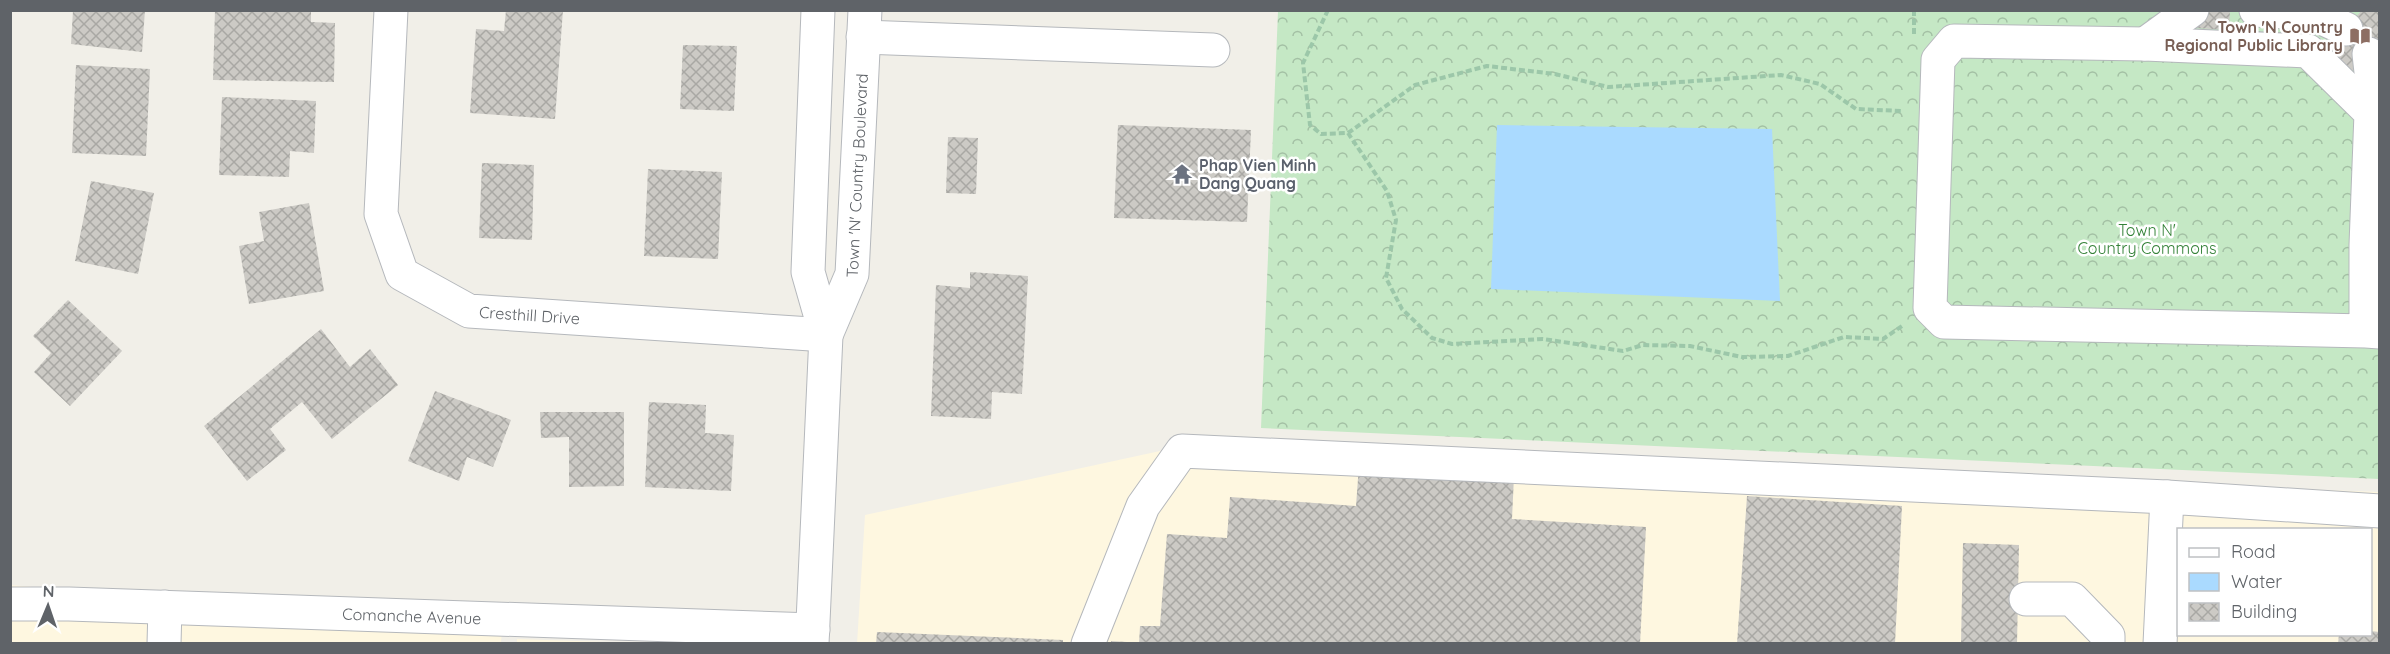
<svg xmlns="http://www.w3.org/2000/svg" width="2390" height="654" viewBox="0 0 2390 654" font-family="Quicksand,sans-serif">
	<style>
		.commercial { fill: #fef7e0; fill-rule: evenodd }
		.forest { fill: url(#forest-crowns) }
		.water { fill: #aadaff }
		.building { fill: url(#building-cross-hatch) }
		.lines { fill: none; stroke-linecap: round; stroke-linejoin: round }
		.minor-casing { stroke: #b5b8bc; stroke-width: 35 }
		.path { stroke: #9cc7a9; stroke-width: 4; stroke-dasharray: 6 3; stroke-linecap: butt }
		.minor { stroke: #fff; stroke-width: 33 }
		.labels { text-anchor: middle; stroke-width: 5; stroke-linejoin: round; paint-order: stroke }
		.education-label { font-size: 16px; font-weight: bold; fill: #785e54; stroke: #fff; text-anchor: end }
		.worship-label { font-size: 16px; font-weight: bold; fill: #5b616d; stroke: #fff; text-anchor: start }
		.street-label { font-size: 16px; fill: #5f6368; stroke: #fff }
		.park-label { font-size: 16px; fill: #348238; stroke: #fff }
	</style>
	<defs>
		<pattern id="forest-crowns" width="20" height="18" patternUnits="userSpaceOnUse" patternTransform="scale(1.5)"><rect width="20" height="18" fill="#c5e8c5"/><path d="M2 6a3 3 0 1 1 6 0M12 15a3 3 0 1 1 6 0" fill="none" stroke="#a3c0a4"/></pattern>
		<pattern id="building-cross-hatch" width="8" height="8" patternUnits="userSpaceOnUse" patternTransform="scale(1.5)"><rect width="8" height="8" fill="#cccac5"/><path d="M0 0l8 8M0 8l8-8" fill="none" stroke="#a9a8a4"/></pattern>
	</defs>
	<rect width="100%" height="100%" fill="#f1efe8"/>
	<path class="commercial" d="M1183,446l1196,46v151l-1522,1 8,-129zM2178,530h192v104h-192z
		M10,585l492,43 -1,15h-490z
		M517,639l118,4 -118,1z"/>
	<path class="forest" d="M1278,11h1101v468l-1118,-51z"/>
	<path class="water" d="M1497,125l275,4 8,172 -289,-12z"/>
	<path class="building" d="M73,10h72l-3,42 -71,-8z
		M215,10h96v12l24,1 -1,59 -121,-2z
		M506,10h57l-8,109 -85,-6 6,-84 28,2z
		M2196,10h34l-1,20 -34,-2z
		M2362,10h18v33l-28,28 -23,-23z
		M683,45l54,1 -3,65 -54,-2z
		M76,65l74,4 -4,87 -74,-3z
		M222,97l94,4 -2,52 -24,-2 -1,26 -70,-2z
		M1118,125l133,5 -4,92 -133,-4z
		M948,137l30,1 -2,56 -30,-1z
		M482,163l52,2 -2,75 -53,-2z
		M648,169l74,3 -4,87 -74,-3z
		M91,181l63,12 -16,81 -63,-13z
		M309,203l15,88 -75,13 -10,-58 25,-5 -5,-29z
		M970,272l58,4 -6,118 -30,-2 -1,27 -60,-3 5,-131 34,3z
		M68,300l54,51 -52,55 -36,-34 17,-19 -18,-17z
		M321,329l29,38 20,-18 28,36 -66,54 -30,-37 -32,27 16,21 -39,31 -43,-55z
		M435,391l76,29 -18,47 -26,-10 -8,24 -51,-20z
		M649,402l57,3 -1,28 29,2 -3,56 -86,-4z
		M540,412h84v74l-55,1v-50l-28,1z
		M1359,465l155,11 -2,43 134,8 -6,117h-501l1,-18h20l7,-92 60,4 3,-41 126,9z
		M1747,496l155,10 -7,138h-158z
		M1963,543l56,2 -2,99h-56z
		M2370,631l10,1v12h-42l1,-10h31z
		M877,632l186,8v4h-187z
		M1111,641l16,1 -1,2h-15z"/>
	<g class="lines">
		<g class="minor-casing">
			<g id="minor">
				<path id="s1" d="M391,10l-10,204 21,60 67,37 357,24"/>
				<path d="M2256,10l57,4 33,15"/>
				<path d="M863,37l350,13"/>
				<path d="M2145,44l47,-34"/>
				<path d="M2369,54l3,27 -1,32"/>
				<path d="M2366,331l-422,-9 -14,-14 8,-248 16,-19 191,3 163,7 63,62 -5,132v86l14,1"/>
				<path id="s2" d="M826,335l26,-61 13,-264"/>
				<path d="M2026,599h46l36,37v8"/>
				<path id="s3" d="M10,604h59l744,26"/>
				<path d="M164,644l1,-37"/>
				<path d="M812,644l14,-309 -18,-63 10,-262"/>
				<path d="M1088,644l55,-138 39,-55 985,46"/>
				<path d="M2160,644l7,-147 213,14"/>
			</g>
		</g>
		<path class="path" d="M1328,10l-25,53 7,62 11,9 27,-1 39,58 9,29 -10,58 16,31 30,29 20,6 91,-5 80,12 20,-6 47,1 52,11 46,-1 56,-19 39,2 19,-13
			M1914,34v-24
			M1348,133l67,-48 72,-19 68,8 53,13 173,-12 39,9 36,25 47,2"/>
		<use href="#minor" class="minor"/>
	</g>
	<defs>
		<g id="library-bare" transform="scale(1.62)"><path d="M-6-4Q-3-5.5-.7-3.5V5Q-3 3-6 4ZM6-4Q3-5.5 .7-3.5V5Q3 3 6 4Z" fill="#8d6e63" stroke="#fff" stroke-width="2.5" paint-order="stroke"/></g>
		<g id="temple-bare" transform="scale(1.62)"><path d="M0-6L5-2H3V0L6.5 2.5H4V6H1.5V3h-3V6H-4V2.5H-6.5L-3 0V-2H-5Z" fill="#6b7280" stroke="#fff" stroke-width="2.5" paint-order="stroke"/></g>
	</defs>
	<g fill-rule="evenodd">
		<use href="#library-bare" x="2360" y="36"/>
		<use href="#temple-bare" x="1182" y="174"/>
	</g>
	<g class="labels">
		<g class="education-label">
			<text x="2343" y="33">Town 'N Country<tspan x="2343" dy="18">Regional Public Library</tspan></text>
		</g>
		<g class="worship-label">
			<text x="1199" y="171">Phap Vien Minh<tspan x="1199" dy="18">Dang Quang</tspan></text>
		</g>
		<g class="street-label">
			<text dy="6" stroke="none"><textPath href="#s2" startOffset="165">Town 'N' Country Boulevard</textPath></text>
			<text dy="6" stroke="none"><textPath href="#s1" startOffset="405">Cresthill Drive</textPath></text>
			<text dy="6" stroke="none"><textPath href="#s3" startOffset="402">Comanche Avenue</textPath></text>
		</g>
		<g class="park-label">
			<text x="2147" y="236">Town N'<tspan x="2147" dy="18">Country Commons</tspan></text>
		</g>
	</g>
	<rect width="2390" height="654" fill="none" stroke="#5f6368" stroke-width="24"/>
	<rect x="2177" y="528" width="195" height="108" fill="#ffffff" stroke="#bfc1c3" stroke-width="1.5"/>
	<rect x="2189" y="548" width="30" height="9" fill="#ffffff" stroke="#bfc1c3" stroke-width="1.5"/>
	<text x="2231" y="558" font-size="18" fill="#5f6368">Road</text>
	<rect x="2189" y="573" width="30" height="18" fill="#aadaff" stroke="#bfc1c3" stroke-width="1.5"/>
	<text x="2231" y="588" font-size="18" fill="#5f6368">Water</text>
	<rect x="2189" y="603" width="30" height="18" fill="url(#building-cross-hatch)" stroke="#bfc1c3" stroke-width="1.5"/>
	<text x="2231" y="618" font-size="18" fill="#5f6368">Building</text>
	<g transform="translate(48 606) rotate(2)" stroke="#ffffff" stroke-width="4.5" paint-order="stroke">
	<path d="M0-4.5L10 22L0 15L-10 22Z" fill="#5f6368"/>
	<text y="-9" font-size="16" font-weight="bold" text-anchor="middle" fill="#5f6368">N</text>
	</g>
</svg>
